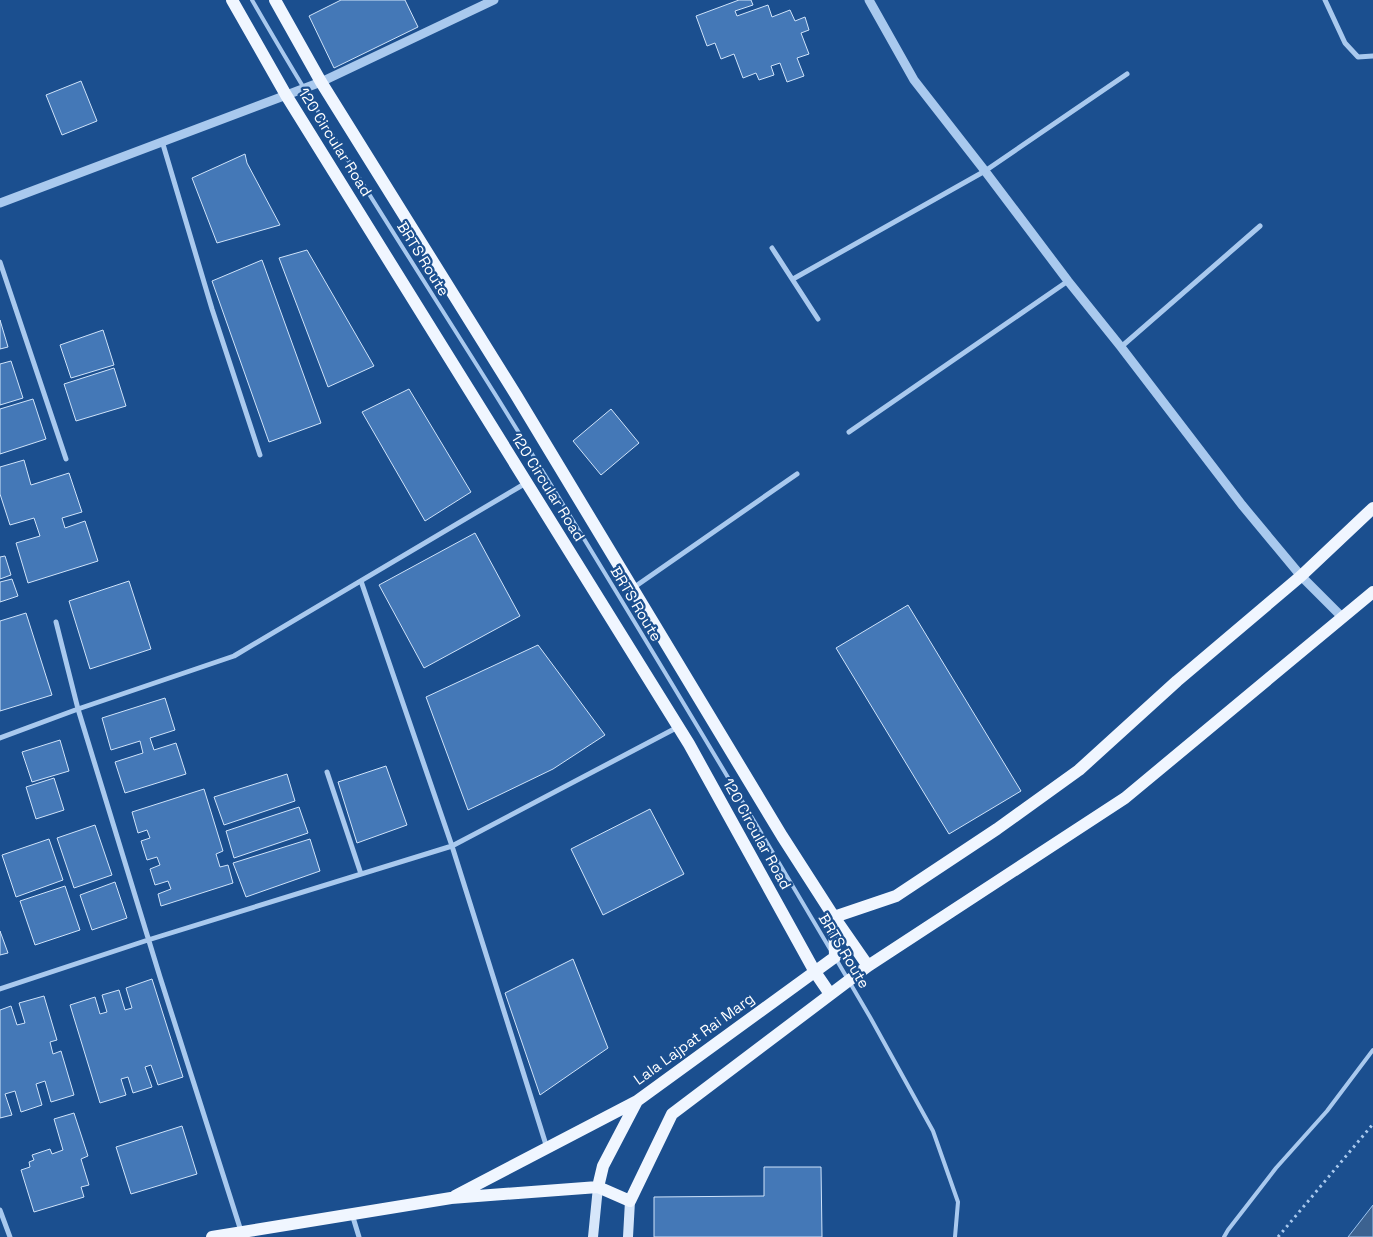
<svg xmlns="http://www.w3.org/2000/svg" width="1373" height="1237" viewBox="0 0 1373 1237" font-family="'Space Grotesk',sans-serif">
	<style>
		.water { fill: #3c6290; stroke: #9cc4f0 }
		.building { fill: #4478b7; stroke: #cfe3fa }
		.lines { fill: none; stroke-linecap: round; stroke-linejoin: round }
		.path { stroke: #a9c9ee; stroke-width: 3; stroke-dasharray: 2.5 4; stroke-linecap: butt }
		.service { stroke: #a9c9ee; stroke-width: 4 }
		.minor { stroke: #a9c9ee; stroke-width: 5 }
		.tertiary { stroke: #a9c9ee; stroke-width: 9 }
		.secondary { stroke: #d6e6fa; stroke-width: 10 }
		.primary { stroke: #f0f6ff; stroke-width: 12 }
		.labels { text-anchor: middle; stroke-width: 4.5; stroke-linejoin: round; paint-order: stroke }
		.street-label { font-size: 15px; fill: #fff; stroke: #1b4f8f }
	</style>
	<rect width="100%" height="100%" fill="#1b4f8f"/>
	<path class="water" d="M1373,1205v32h-25z"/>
	<path class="building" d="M341,0h64l13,27 -84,41 -25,-52z
		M739,0h12l2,5 -18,6 2,5 31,-11 4,12 18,-7 5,11 10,-4 4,13 -8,3 8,21 -12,4 7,18 -17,6 -7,-19 -9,3 3,9 -15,5 -3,-7 -13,5 -9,-24 -13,5 -6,-16 -8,3 -11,-30z
		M81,81l16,40 -35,14 -16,-40z
		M245,154l2,9 33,62 -63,18 -25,-65z
		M307,250l67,116 -46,21 -49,-129z
		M262,260l59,163 -52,19 -57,-161z
		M0,320l8,27 -8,2z
		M103,330l11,35 -43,13 -11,-33z
		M11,361l12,37 -23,7v-41z
		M114,368l12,38 -50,15 -12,-37z
		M409,389l62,103 -46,29 -63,-109z
		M33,399l13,40 -46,15v-45z
		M611,409l28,34 -38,32 -28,-34z
		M24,460l7,25 38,-12 13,39 -20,6 3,10 20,-7 13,40 -70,22 -12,-40 24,-7 -6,-18 -24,7 -10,-31v-27z
		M475,533l45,83 -96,52 -45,-83z
		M5,556l6,19 -11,4v-22z
		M12,579l6,17 -18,6v-20z
		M129,581l22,68 -61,20 -21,-68z
		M908,605l113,186 -72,43 -113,-186z
		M26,613l26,82 -52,16v-90z
		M538,645l67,90 -52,34 -85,41 -42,-113z
		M165,698l10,32 -25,8 4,12 22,-7 10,31 -61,19 -10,-31 28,-9 -3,-12 -29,9 -9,-32z
		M60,740l9,31 -37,11 -10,-30z
		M386,766l21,59 -50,18 -19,-61z
		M287,774l8,27 -71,24 -10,-28z
		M54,778l10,32 -28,9 -10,-32z
		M204,789l19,62 -7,3 4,13 8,-2 5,18 -72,23 -3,-12 13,-5 -3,-8 -13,4 -5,-16 10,-4 -3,-8 -10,3 -6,-19 9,-3 -3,-8 -9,3 -6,-21z
		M299,807l9,26 -74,25 -8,-27z
		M650,809l34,65 -81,41 -32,-66z
		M95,825l17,50 -38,13 -17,-50z
		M49,839l14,41 -47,17 -14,-42z
		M310,839l10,32 -74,26 -13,-34z
		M115,882l12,36 -35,12 -12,-35z
		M65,886l15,44 -45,15 -15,-44z
		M0,931l8,22 -8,2z
		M573,959l35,89 -68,47 -35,-102z
		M152,979l31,98 -25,8 -7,-20 -6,2 7,20 -19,6 -5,-16 -7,2 5,16 -26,8 -30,-98 25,-8 5,17 7,-2 -5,-17 17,-5 6,20 7,-2 -6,-20z
		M44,996l13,44 -7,2 3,12 8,-3 13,44 -23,7 -6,-21 -9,3 6,21 -21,7 -6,-21 -10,3 7,21 -12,3v-108l11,-4 6,19 8,-2 -6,-20z
		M74,1113l14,43 -7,3 8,26 -8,2 3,10 -50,15 -13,-42 9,-3 -1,-5 5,-2 -2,-5 18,-6 2,5 11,-4 -9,-31z
		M182,1126l15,48 -66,20 -15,-47z
		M764,1167h57l1,70h-168v-40l110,-1z"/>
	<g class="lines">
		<path class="path" d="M1278,1237l95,-113"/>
		<path class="service" d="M252,0c77,134 161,263 243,394 114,184 225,369 335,555
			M836,959l34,58 63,114 25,71 -3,35
			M1224,1237l4,-7 48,-62 51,-57 46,-61"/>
		<path class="minor" d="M1325,0l20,43 13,14 15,-1
			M162,141l50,168 48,146
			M772,248l46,71
			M0,262l66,197
			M793,279l192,-108 142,-97
			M1121,347l139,-121
			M849,432l219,-151
			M361,581l91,265 95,302
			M633,588l164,-114
			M56,622l22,87 82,268 81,254
			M0,738l78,-29 156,-53 292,-173
			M327,772l34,102
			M0,989l148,-49 304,-94 226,-119
			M0,1210l10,27
			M352,1214l7,23"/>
		<path class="tertiary" d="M869,0l45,80 71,91 83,110 53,66 121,158 59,71 41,41
			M0,203l321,-121 173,-82"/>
		<path class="secondary" d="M593,1237l5,-50
			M628,1237l2,-36"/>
		<path class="primary" d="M232,0l54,95 403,649 126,228 15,22
			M275,0l46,82 195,313 266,441 52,81 34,49
			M598,1187l5,-21 34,-65 198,-144 -1,-40 62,-21 101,-67 82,-59 98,-89 124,-105 72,-68
			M455,1196l182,-95
			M212,1237l239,-39 147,-11 32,14 42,-87 196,-148 257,-168 248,-206"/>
	</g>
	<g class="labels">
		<g class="street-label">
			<text transform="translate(335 142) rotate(58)" y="5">120 Circular Road</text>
			<text transform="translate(423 259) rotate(58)" y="5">BRTS Route</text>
			<text transform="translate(548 487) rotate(58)" y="5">120 Circular Road</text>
			<text transform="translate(636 604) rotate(59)" y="5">BRTS Route</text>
			<text transform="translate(757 834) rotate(61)" y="5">120 Circular Road</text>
			<text transform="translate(844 951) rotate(59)" y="5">BRTS Route</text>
			<text transform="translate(694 1039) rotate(-36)" y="5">Lala Lajpat Rai Marg</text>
		</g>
	</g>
</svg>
